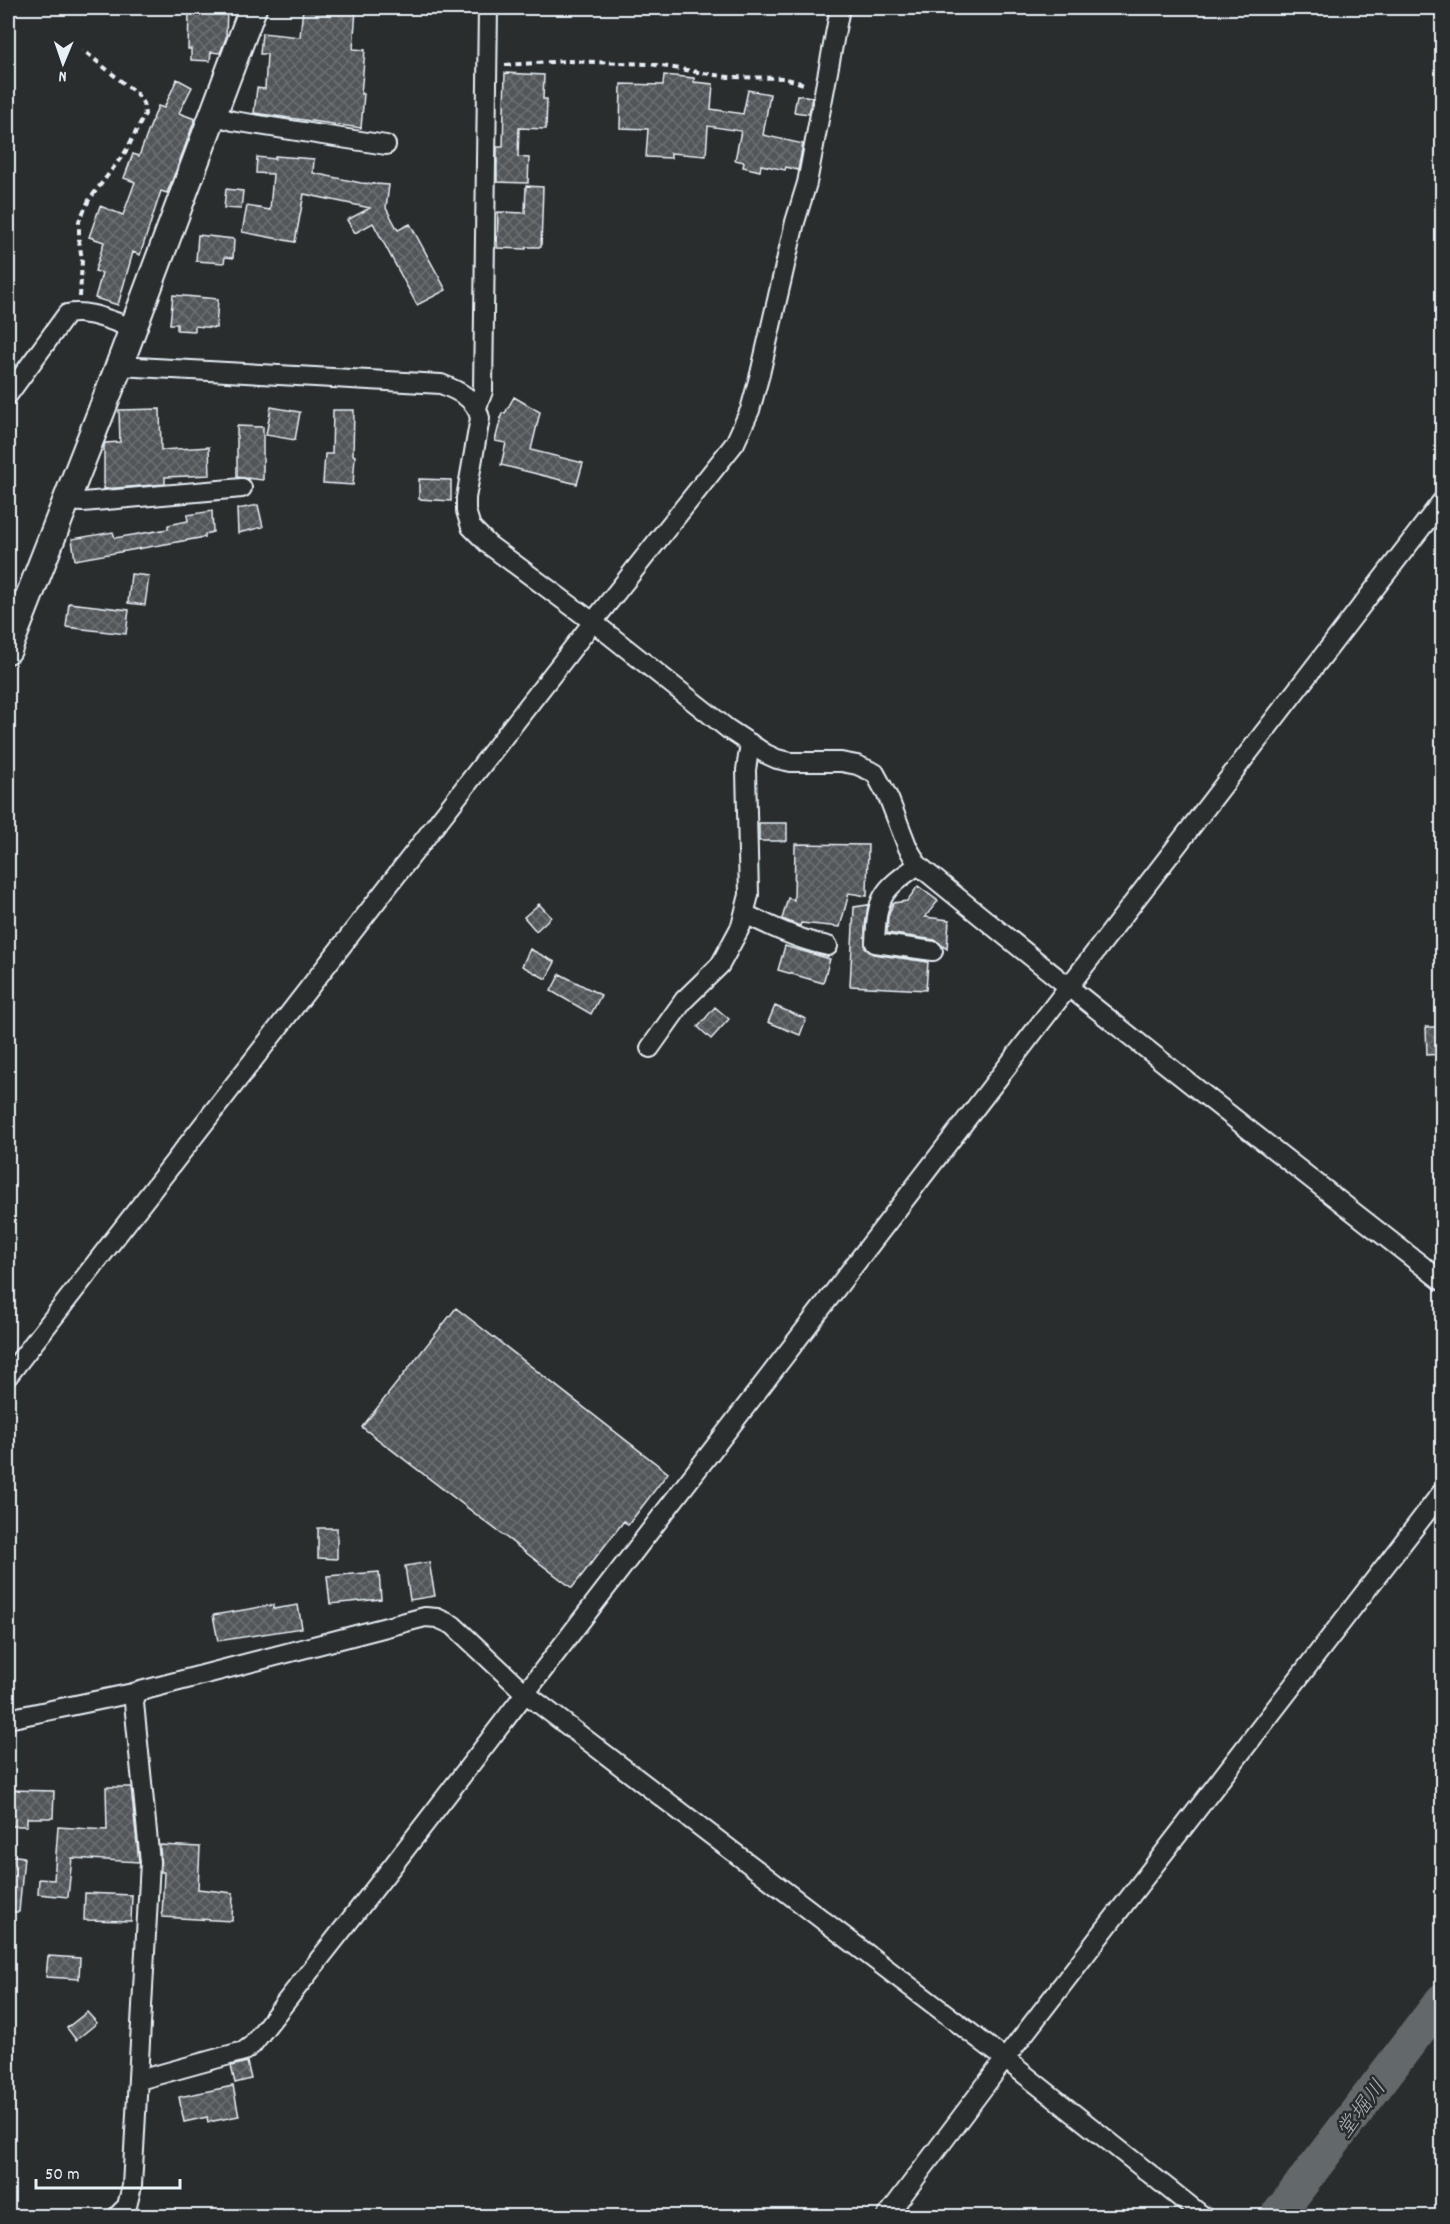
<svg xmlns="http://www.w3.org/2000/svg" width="1450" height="2224" viewBox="0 0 1450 2224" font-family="Dekko,'Klee One',sans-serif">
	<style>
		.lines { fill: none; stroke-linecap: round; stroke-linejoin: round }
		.river { stroke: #63686b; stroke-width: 34 }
		.building { fill: url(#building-cross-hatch); stroke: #e8f1f8; stroke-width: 1.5 }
		.street-casing { stroke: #e8f1f8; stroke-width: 22 }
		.secondary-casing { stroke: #e8f1f8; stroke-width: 30 }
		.path { stroke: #e8f1f8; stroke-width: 4; stroke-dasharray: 6 4.5; stroke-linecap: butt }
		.street { stroke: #2a2d2e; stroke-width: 18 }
		.secondary { stroke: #2a2d2e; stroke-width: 26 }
		.labels { text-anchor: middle; stroke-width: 5; stroke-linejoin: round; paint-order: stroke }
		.water-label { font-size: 22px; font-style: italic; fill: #acb3b9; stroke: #2a2d2e }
	</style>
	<defs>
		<pattern id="building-cross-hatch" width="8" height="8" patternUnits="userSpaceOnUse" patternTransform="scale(1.5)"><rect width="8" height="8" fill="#535759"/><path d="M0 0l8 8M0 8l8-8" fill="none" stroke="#6c7072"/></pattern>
	</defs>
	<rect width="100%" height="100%" fill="#2a2d2e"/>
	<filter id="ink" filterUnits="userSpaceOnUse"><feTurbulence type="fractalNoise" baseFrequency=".0167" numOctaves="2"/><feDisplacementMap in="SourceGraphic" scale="12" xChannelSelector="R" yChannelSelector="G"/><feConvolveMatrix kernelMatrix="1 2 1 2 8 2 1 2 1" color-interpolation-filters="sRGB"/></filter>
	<g filter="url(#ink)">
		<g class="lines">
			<path class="river" d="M1277,2216l165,-216"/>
		</g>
		<path class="building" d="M196,8h31l-1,30 -6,15 -9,-1 -1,9 -19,-1v-11h-3l1,-37 7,1z
			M303,8l53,2 -3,39 12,1 -4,44h3l-3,34 -107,-15 3,-25 8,1 2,-35h-7l2,-21 38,4z
			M505,73l39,2 -1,24h4l-1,30 -27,-1 -1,29 11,1 -1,25 -31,-1v-35h6z
			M664,75l30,3v4l19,2 -2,25 32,5 5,-24 22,4 -7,41 40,9 -5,26 -12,-3 -1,3 -24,-5 -1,6 -17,-4 1,-5 -9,-2 6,-29 -33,-5 -2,30 -35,-3v5l-25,-1 2,-28 -28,-1 1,-44 42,1z
			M177,79l15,8 -13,26 16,6 -16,44 -12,30 -6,-2 -21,64 -7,-3 -15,53 -23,-7 7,-25 -7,-2 9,-29 -15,-5 11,-31 23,9 12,-33 -11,-4 9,-24 6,2 19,-50 6,2z
			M797,95l15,2 -3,17 -15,-2z
			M275,156l39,3 -1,14 48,10 28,2 -3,23 12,22 12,-6 36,66 -29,15 -44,-82 -18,10 -8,-13 23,-12 -66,-14 -9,48 -53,-10 5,-26 23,4 3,-36 -17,-1 1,-16 18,2z
			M526,186l17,1 -2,60h-15v2l-29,-1 1,-36 27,1z
			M226,189l17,2 -2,18 -17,-1z
			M198,235l36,4 -1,19 -8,-1 -1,6 -28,-2z
			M173,295l45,4 -2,29 -21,-2v5l-18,-1v-6h-7z
			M514,397l26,15 -9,38 52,13 -6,21 -76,-19 5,-22 -11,-2 7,-28h3z
			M271,407l29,5 -5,28 -29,-5z
			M160,409l1,41 48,-3 1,28 -45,2v7l-61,5v-43l1,-3 15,-1 -1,-32z
			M333,410h21l-1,45 2,1 -2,29 -30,-2 2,-29h7z
			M237,426l26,1v53l-26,-3z
			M419,479l32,1v21l-32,-2z
			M258,505l5,22 -25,6 -1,-24z
			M212,511l1,21 -8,2v3l-130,23 -3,-21 41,-7 2,6 53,-9v-4l20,-4 -1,-6z
			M131,574l18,2 -4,29 -17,-2z
			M69,603l60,7 -3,24 -60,-7z
			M759,823h28v18h-28z
			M795,844l73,1 -1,51 -18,-3 -9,34 -39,-4 -1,3 -18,-7 6,-21 6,2z
			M918,886l20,15 -13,16 24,3 -2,29 -12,-9 -48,-7 1,-16 5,-14 14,-2z
			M539,904l12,13 -15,14 -12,-14z
			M868,905l-3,22v21l8,6 55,8 -2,28 -76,-4 4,-79z
			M785,946l45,13 -7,24 -45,-13z
			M530,949l25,13 -9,17 -24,-13z
			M560,974l41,21 -10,19 -40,-23z
			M775,1006l31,13 -6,16 -32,-13z
			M715,1007l14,12 -18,20 -13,-12z
			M1426,1027h17v27l-16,1z
			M456,1308l212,165 -40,52 -4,-4 -52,67 -210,-161z
			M318,1528h19v31l-19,-1z
			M429,1562l6,34 -25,4 -5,-34z
			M379,1572l2,27 -51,5 -3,-28z
			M273,1605v4l25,-4 4,23 -84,13 -5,-26z
			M106,1787h25l8,75 -67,-4 -4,39 -30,-3 1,-15 15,1 4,-53 49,3z
			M8,1790l46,1 -1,27h-26v8h-19z
			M160,1845l40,2 -2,42 35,4 -1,28 -70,-4 2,-45h-3z
			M8,1855l16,2 -5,55h-11z
			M85,1893l47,2 -1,26 -47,-1z
			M48,1956l32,2 -1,21 -33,-2z
			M87,2012l10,11 -21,17 -9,-12z
			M247,2062l4,17 -16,4 -4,-17z
			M233,2086l6,30 -31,6 -1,-5 -23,5 -5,-25z"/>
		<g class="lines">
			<g class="street-casing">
				<path id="street" d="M213,115l20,6 153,24
					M119,366l322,18c18,7 35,15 39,34l-14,80v13l5,16 18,18 104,77 135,107 38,25 11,5 14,3h50l16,3 18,8 14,26 19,49 10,17c172,141 348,279 524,416
					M8,395l59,-81c21,-5 46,8 66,14
					M477,407l6,-16 5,-383
					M66,501l17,1 159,-14
					M918,865c-37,26 -41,31 -43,78l58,8
					M745,914c27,13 54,26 83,32
					M650,1048l34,-48 36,-35 21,-39 8,-31 -3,-125 4,-27
					M8,1376l585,-754 142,-179 15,-33 10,-36 35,-152 12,-39 33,-175
					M8,1719l125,-26 292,-76 12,1 16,7 72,68 480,366 198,157
					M139,2080l105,-29 8,-6 142,-181 1048,-1363
					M117,2216l10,-10 5,-20 18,-324 -17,-169
					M887,2216l118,-157 437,-567"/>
			</g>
			<g class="secondary-casing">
				<path id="secondary" d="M8,650l111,-284 134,-358"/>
			</g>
			<path class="path" d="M505,65l62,-4 83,3 78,13 56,1 23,7
				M80,297l2,-37 -3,-20v-19l10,-21 37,-49 19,-37 -2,-11 -6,-9 -54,-44"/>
			<use href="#street" class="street"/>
			<use href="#secondary" class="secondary"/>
		</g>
	</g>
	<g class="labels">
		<g class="water-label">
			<text transform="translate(1360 2108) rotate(-53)" y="8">堂堀川</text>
		</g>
	</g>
	<rect width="1450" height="2224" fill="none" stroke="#2a2d2e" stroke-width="30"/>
	<rect x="15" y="15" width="1420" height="2194" fill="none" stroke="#e8f1f8" stroke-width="2" filter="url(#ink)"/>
	<g transform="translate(63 63) rotate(182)" stroke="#2a2d2e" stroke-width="4.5" paint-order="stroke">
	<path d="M0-4.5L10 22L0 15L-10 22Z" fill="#e8f1f8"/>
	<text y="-9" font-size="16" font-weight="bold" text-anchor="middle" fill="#e8f1f8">N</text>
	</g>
	<path d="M36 2179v9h144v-9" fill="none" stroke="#e8f1f8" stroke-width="3"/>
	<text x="45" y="2179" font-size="18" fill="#e8f1f8" stroke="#2a2d2e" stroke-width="4.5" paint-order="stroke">50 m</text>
</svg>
